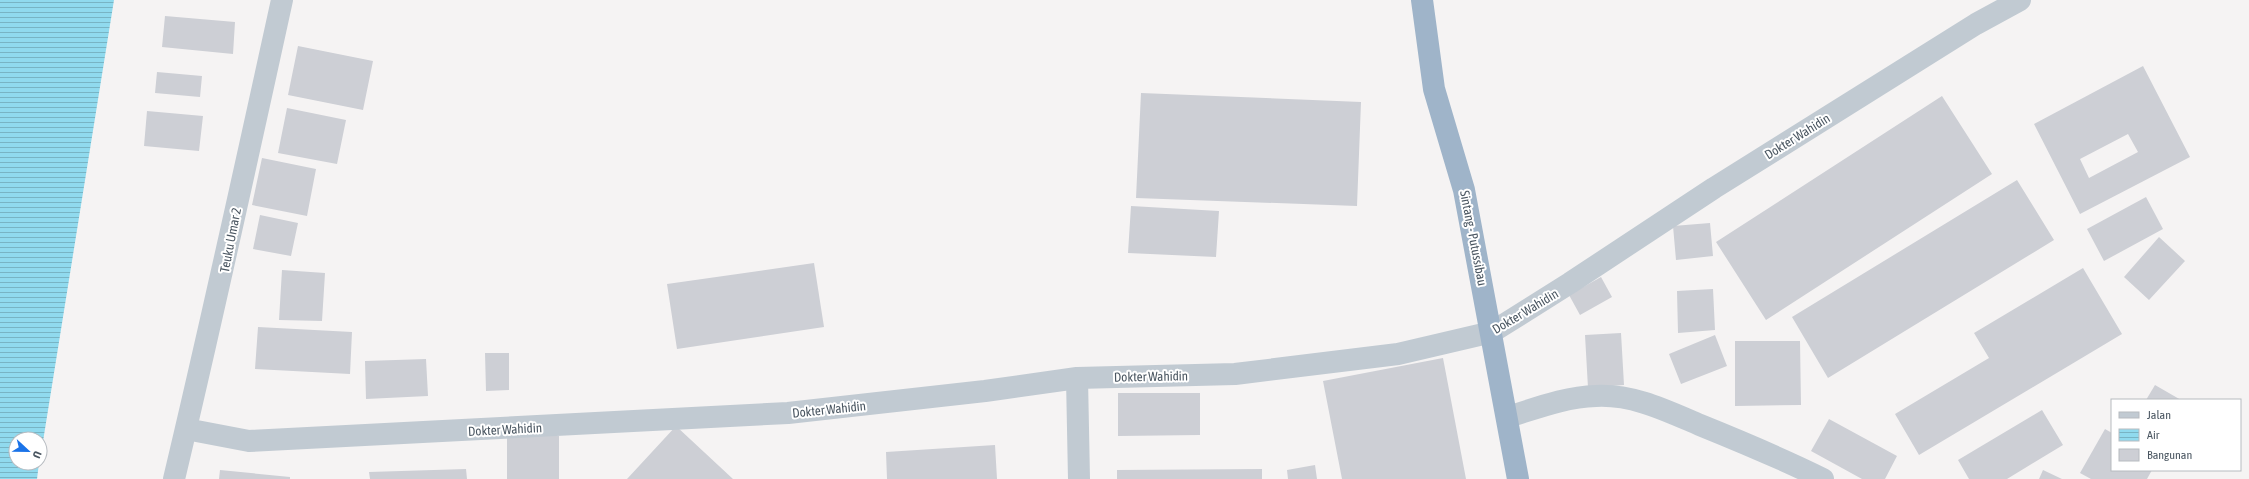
<svg xmlns="http://www.w3.org/2000/svg" width="2249" height="479" viewBox="0 0 2249 479" font-family="'Asap Condensed',sans-serif">
	<style>
		.water { fill: url(#water-rules) }
		.building { fill: #cdcfd5; fill-rule: evenodd }
		.lines { fill: none; stroke-linecap: round; stroke-linejoin: round }
		.minor { stroke: #c1cad2; stroke-width: 22 }
		.tertiary { stroke: #c1cad2; stroke-width: 22 }
		.trunk { stroke: #9fb4c9; stroke-width: 22 }
		.labels { text-anchor: middle; stroke-width: 4; stroke-linejoin: round; paint-order: stroke }
		.street-label { font-size: 13px; fill: #4a5661; stroke: #fff }
	</style>
	<defs>
		<pattern id="water-rules" width="6" height="5" patternUnits="userSpaceOnUse"><rect width="6" height="5" fill="#90daee"/><path d="M0 2.5h6" fill="none" stroke="#78b4c4"/></pattern>
	</defs>
	<rect width="100%" height="100%" fill="#f5f3f3"/>
	<path class="water" d="M0,0h114l-74,460v-21h-24v24h23l-2,16h-37z"/>
	<path class="building" d="M165,16l70,6 -2,32 -71,-7z
		M298,46l75,15 -10,49 -75,-15z
		M2143,66l47,91 -110,57 -46,-90zM2128,134l10,18 -49,26 -9,-19z
		M157,72l45,4 -2,21 -45,-4z
		M1141,93l220,9 -4,104 -221,-8z
		M1942,96l50,78 -226,146 -50,-78z
		M287,108l59,12 -9,44 -59,-11z
		M147,111l56,5 -4,35 -55,-5z
		M262,158l54,11 -9,47 -55,-11z
		M2017,180l37,60 -226,138 -36,-61z
		M2146,197l17,32 -59,32 -17,-32z
		M1131,206l88,5 -3,46 -88,-4z
		M260,215l38,8 -7,33 -38,-7z
		M1710,223l3,33 -37,4 -3,-34z
		M2159,237l26,24 -36,39 -25,-23z
		M814,263l10,64 -147,22 -10,-65z
		M2083,268l39,66 -203,121 -24,-41 94,-56 -15,-25z
		M282,270l43,3 -3,48 -43,-1z
		M1601,277l11,20 -32,18 -11,-20z
		M1713,289l2,41 -37,3 -1,-42z
		M258,327l94,5 -2,42 -95,-5z
		M1621,333l3,52 -36,3 -3,-53z
		M1715,335l12,31 -46,18 -12,-30z
		M1735,341h65l1,64 -66,1z
		M485,353h24v37l-23,1z
		M1443,358l23,121h-124l-19,-98z
		M426,359l2,37 -62,3 -1,-38z
		M2155,385l26,15h-35z
		M1118,393h82v42l-82,1z
		M2042,410l21,35 -56,34h-38l-11,-19z
		M1829,419l68,37 -12,23h-23l-51,-28z
		M676,426l57,53h-106z
		M2105,429l7,4v37h40l-5,9h-56l-11,-6z
		M507,436h52v43h-52z
		M995,445l2,34h-110l-1,-27z
		M1315,465l2,14h-29l-1,-9z
		M466,469l1,10h-97l-1,-7z
		M1262,469v10h-145v-9z
		M220,470l70,7v2h-71z
		M2043,470l19,9h-23z"/>
	<g class="lines">
		<path class="minor" d="M1077,378l2,101
			M1508,417c29,-9 57,-20 88,-21 37,-2 71,15 104,29 42,17 83,34 123,54
			M186,429l63,12 539,-28 197,-22 92,-13 158,-4 163,-20 94,-22
			M174,479c38,-159 73,-319 108,-479"/>
		<path class="tertiary" d="M1492,332l78,-49 144,-95 262,-164 44,-24"/>
		<path class="trunk" d="M1422,0l12,89 30,101 54,289"/>
	</g>
	<g class="labels">
		<g class="street-label">
			<text transform="translate(1797 136) rotate(-32)" y="5">Dokter Wahidin</text>
			<text transform="translate(1474 238) rotate(79)" y="5">Sintang - Putussibau</text>
			<text transform="translate(230 240) rotate(-79)" y="5">Teuku Umar 2</text>
			<text transform="translate(1525 311) rotate(-31)" y="5">Dokter Wahidin</text>
			<text transform="translate(1151 376) rotate(-1)" y="5">Dokter Wahidin</text>
			<text transform="translate(829 409) rotate(-6)" y="5">Dokter Wahidin</text>
			<text transform="translate(505 429) rotate(-3)" y="5">Dokter Wahidin</text>
		</g>
	</g>
	<rect x="2111" y="399" width="130" height="72" fill="#ffffff" stroke="#b7bbc0"/>
	<rect x="2119" y="412" width="20" height="6" fill="#c1cad2" stroke="#b7bbc0"/>
	<text x="2147" y="419" font-size="12" fill="#4a5661">Jalan</text>
	<rect x="2119" y="429" width="20" height="12" fill="url(#water-rules)" stroke="#b7bbc0"/>
	<text x="2147" y="439" font-size="12" fill="#4a5661">Air</text>
	<rect x="2119" y="449" width="20" height="12" fill="#cdcfd5" stroke="#b7bbc0"/>
	<text x="2147" y="459" font-size="12" fill="#4a5661">Bangunan</text>
	<g transform="translate(28 451) rotate(112)"><circle r="19" fill="#ffffff" stroke="#b7bbc0"/>
	<path d="M0-3L7 15L0 10L-7 15Z" fill="#1a73e8"/>
	<text y="-6" font-size="11" font-weight="bold" text-anchor="middle" fill="#4a5661">U</text>
	</g>
</svg>
